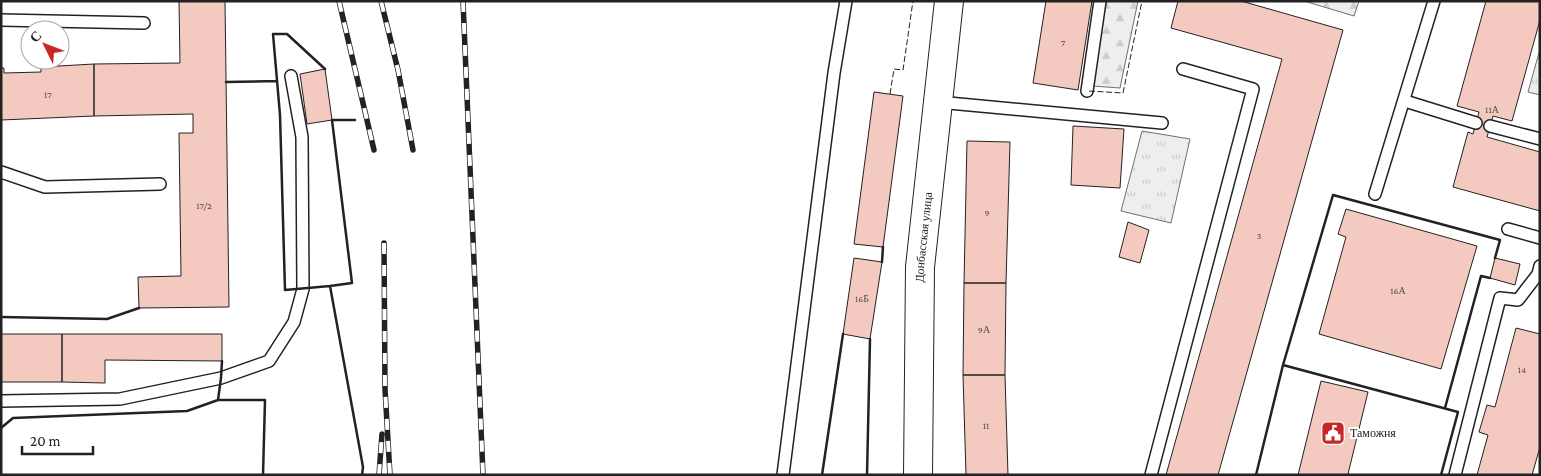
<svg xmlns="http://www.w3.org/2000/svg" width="1541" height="476" viewBox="0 0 1541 476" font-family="'Crimson Pro',serif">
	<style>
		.forest { fill: url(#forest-firs); stroke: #6f6f6f }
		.park { fill: url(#park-tufts); stroke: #6f6f6f }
		.building { fill: #f3c9c0; stroke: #222 }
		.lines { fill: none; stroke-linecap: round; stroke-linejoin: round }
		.lane-casing { stroke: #222; stroke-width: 14 }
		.secondary-casing { stroke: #222; stroke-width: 30 }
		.lane { stroke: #fff; stroke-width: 11 }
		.secondary { stroke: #fff; stroke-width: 28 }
		.rail-casing { stroke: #222; stroke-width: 5.5 }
		.rail { stroke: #fff; stroke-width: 4; stroke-dasharray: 11; stroke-linecap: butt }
		.fence { stroke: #222; stroke-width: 1; stroke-dasharray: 6 2.5; stroke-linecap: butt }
		.wall { stroke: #222; stroke-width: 2.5 }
		.labels { text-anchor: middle; stroke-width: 4; stroke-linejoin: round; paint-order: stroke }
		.number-label { font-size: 10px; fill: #564c4a }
		.street-label { font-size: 12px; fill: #222; stroke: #fff }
		.poi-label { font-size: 12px; fill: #222; stroke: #fff; text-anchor: start }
	</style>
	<defs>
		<pattern id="forest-firs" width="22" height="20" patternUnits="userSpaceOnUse" patternTransform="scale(1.25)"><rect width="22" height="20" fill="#eee"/><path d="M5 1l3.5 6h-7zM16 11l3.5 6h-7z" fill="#ccc"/></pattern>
		<pattern id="park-tufts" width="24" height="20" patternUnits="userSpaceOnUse" patternTransform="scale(1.25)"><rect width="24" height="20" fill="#eee"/><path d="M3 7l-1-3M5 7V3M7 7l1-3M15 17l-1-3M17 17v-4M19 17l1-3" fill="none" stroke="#ccc"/></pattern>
	</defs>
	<rect width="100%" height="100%" fill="#fff"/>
	<path class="forest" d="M1105,1h33l-18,87 -28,-2z
		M1304,1h55l-5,15z"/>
	<path class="park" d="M1540,49v46l-12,-3z
		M1142,131l48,8 -19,84 -50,-12z"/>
	<path class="building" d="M179,1h46l4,306 -90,1 -1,-31 43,-1 -2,-143h14v-19l-99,2v-52l86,-1z
		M1046,1h46l-14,89 -45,-7z
		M1178,1h63l102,29 -125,445h-52l116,-416 -111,-31z
		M1486,1h54v19l-28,101 -19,-5 -6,21 53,15v59l-87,-24 15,-55 5,2 6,-22 -22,-6z
		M94,64v52l-93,4v-52h3v5l37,-1v-5z
		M325,69l7,51 -25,4 -7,-50z
		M874,92l29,4 -20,151 -29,-3z
		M1073,126l51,3 -4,59 -49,-3z
		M967,141l43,1 -4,141h-42z
		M1346,209l131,37 -36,123 -122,-35 27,-97 -8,-3z
		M1128,222l21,8 -9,33 -21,-6z
		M854,258l28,4 -12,77 -27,-5z
		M1495,258l25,6 -5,21 -25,-7z
		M964,283h42l-1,92h-42z
		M1516,328l24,6v113l-8,28h-55l11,-40 -9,-3 8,-27 8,2z
		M1,334h61v48h-61z
		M62,334h160v27l-117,-1v23l-43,-1z
		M963,375h42l3,100h-42z
		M1321,381l47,11 -20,82 4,1h-54z"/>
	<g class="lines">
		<g class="lane-casing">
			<path id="lane" d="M1,20l143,3
				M1087,91l13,-90
				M1405,101l71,22
				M938,102l224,21
				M1490,126l50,13
				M1,172l44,15 115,-3
				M1375,194l59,-193
				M1508,229l32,9
				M1,401l119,-2 101,-21 48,-17 25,-39 9,-33 -1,-152 -11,-61
				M783,475l51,-402 12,-72
				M1151,475l102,-386 -70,-20
				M1455,475l45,-177 18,2 20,-26 2,-8"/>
		</g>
		<g class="secondary-casing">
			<g id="secondary">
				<path id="s1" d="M918,475l2,-208 29,-266"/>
			</g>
		</g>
		<use href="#lane" class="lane"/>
		<use href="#secondary" class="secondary"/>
		<g class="rail-casing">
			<path id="rail" d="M339,1l35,149
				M381,1l17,69 15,80
				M463,1l20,474
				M384,243l1,146 5,86
				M379,475l3,-41"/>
		</g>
		<use href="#rail" class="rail"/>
		<path class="fence" d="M1089,91l34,2 19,-92
			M890,94l4,-25 9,1 10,-69"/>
		<path class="wall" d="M325,69l-38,-35h-14l7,81 5,175 45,-4 22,-3 -20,-163h23
			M226,82l51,-1
			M882,262l1,-15
			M330,286l33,181 -1,8
			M1,317l106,2 32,-11
			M1283,365l50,-170 167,45 -5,18
			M218,400l3,-22 1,-17
			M1445,408l36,-132 9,2
			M1,428l12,-10 174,-7 31,-11h47l-2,75
			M822,475l21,-141
			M867,475l3,-136
			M1256,475l27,-110 175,47 -17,63"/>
	</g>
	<defs>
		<g id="civic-square" transform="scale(1.25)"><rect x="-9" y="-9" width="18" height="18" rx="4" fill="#c62828" stroke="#fff"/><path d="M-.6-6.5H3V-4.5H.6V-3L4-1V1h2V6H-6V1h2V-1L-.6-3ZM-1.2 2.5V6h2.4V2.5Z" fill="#fff"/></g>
	</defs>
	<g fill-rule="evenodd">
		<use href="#civic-square" x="1333" y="433"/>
	</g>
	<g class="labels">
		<g class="number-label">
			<text x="1063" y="46">7</text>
			<text x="48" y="98">17</text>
			<text x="1492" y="113">11А</text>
			<text x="204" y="209">17/2</text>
			<text x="987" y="216">9</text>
			<text x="1259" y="239">3</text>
			<text x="1398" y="294">16А</text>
			<text x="862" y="302">16Б</text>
			<text x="984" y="333">9А</text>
			<text x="1522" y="373">14</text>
			<text x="986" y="429">11</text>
		</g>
		<g class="street-label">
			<text dy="4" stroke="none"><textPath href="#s1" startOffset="238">Донбасская улица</textPath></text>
		</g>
		<g class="poi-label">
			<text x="1350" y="437">Таможня</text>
		</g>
	</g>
	<rect width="1541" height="476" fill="none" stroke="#222222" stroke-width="5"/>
	<g transform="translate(45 45) rotate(312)"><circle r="24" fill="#ffffff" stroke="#a7a7a7"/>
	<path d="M0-4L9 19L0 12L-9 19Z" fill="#c62828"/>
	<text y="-8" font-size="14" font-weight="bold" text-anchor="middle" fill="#222222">С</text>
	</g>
	<path d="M22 446v8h71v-8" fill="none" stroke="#222222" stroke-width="2.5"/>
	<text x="30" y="446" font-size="15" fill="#222222" stroke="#ffffff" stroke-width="4" paint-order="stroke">20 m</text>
</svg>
